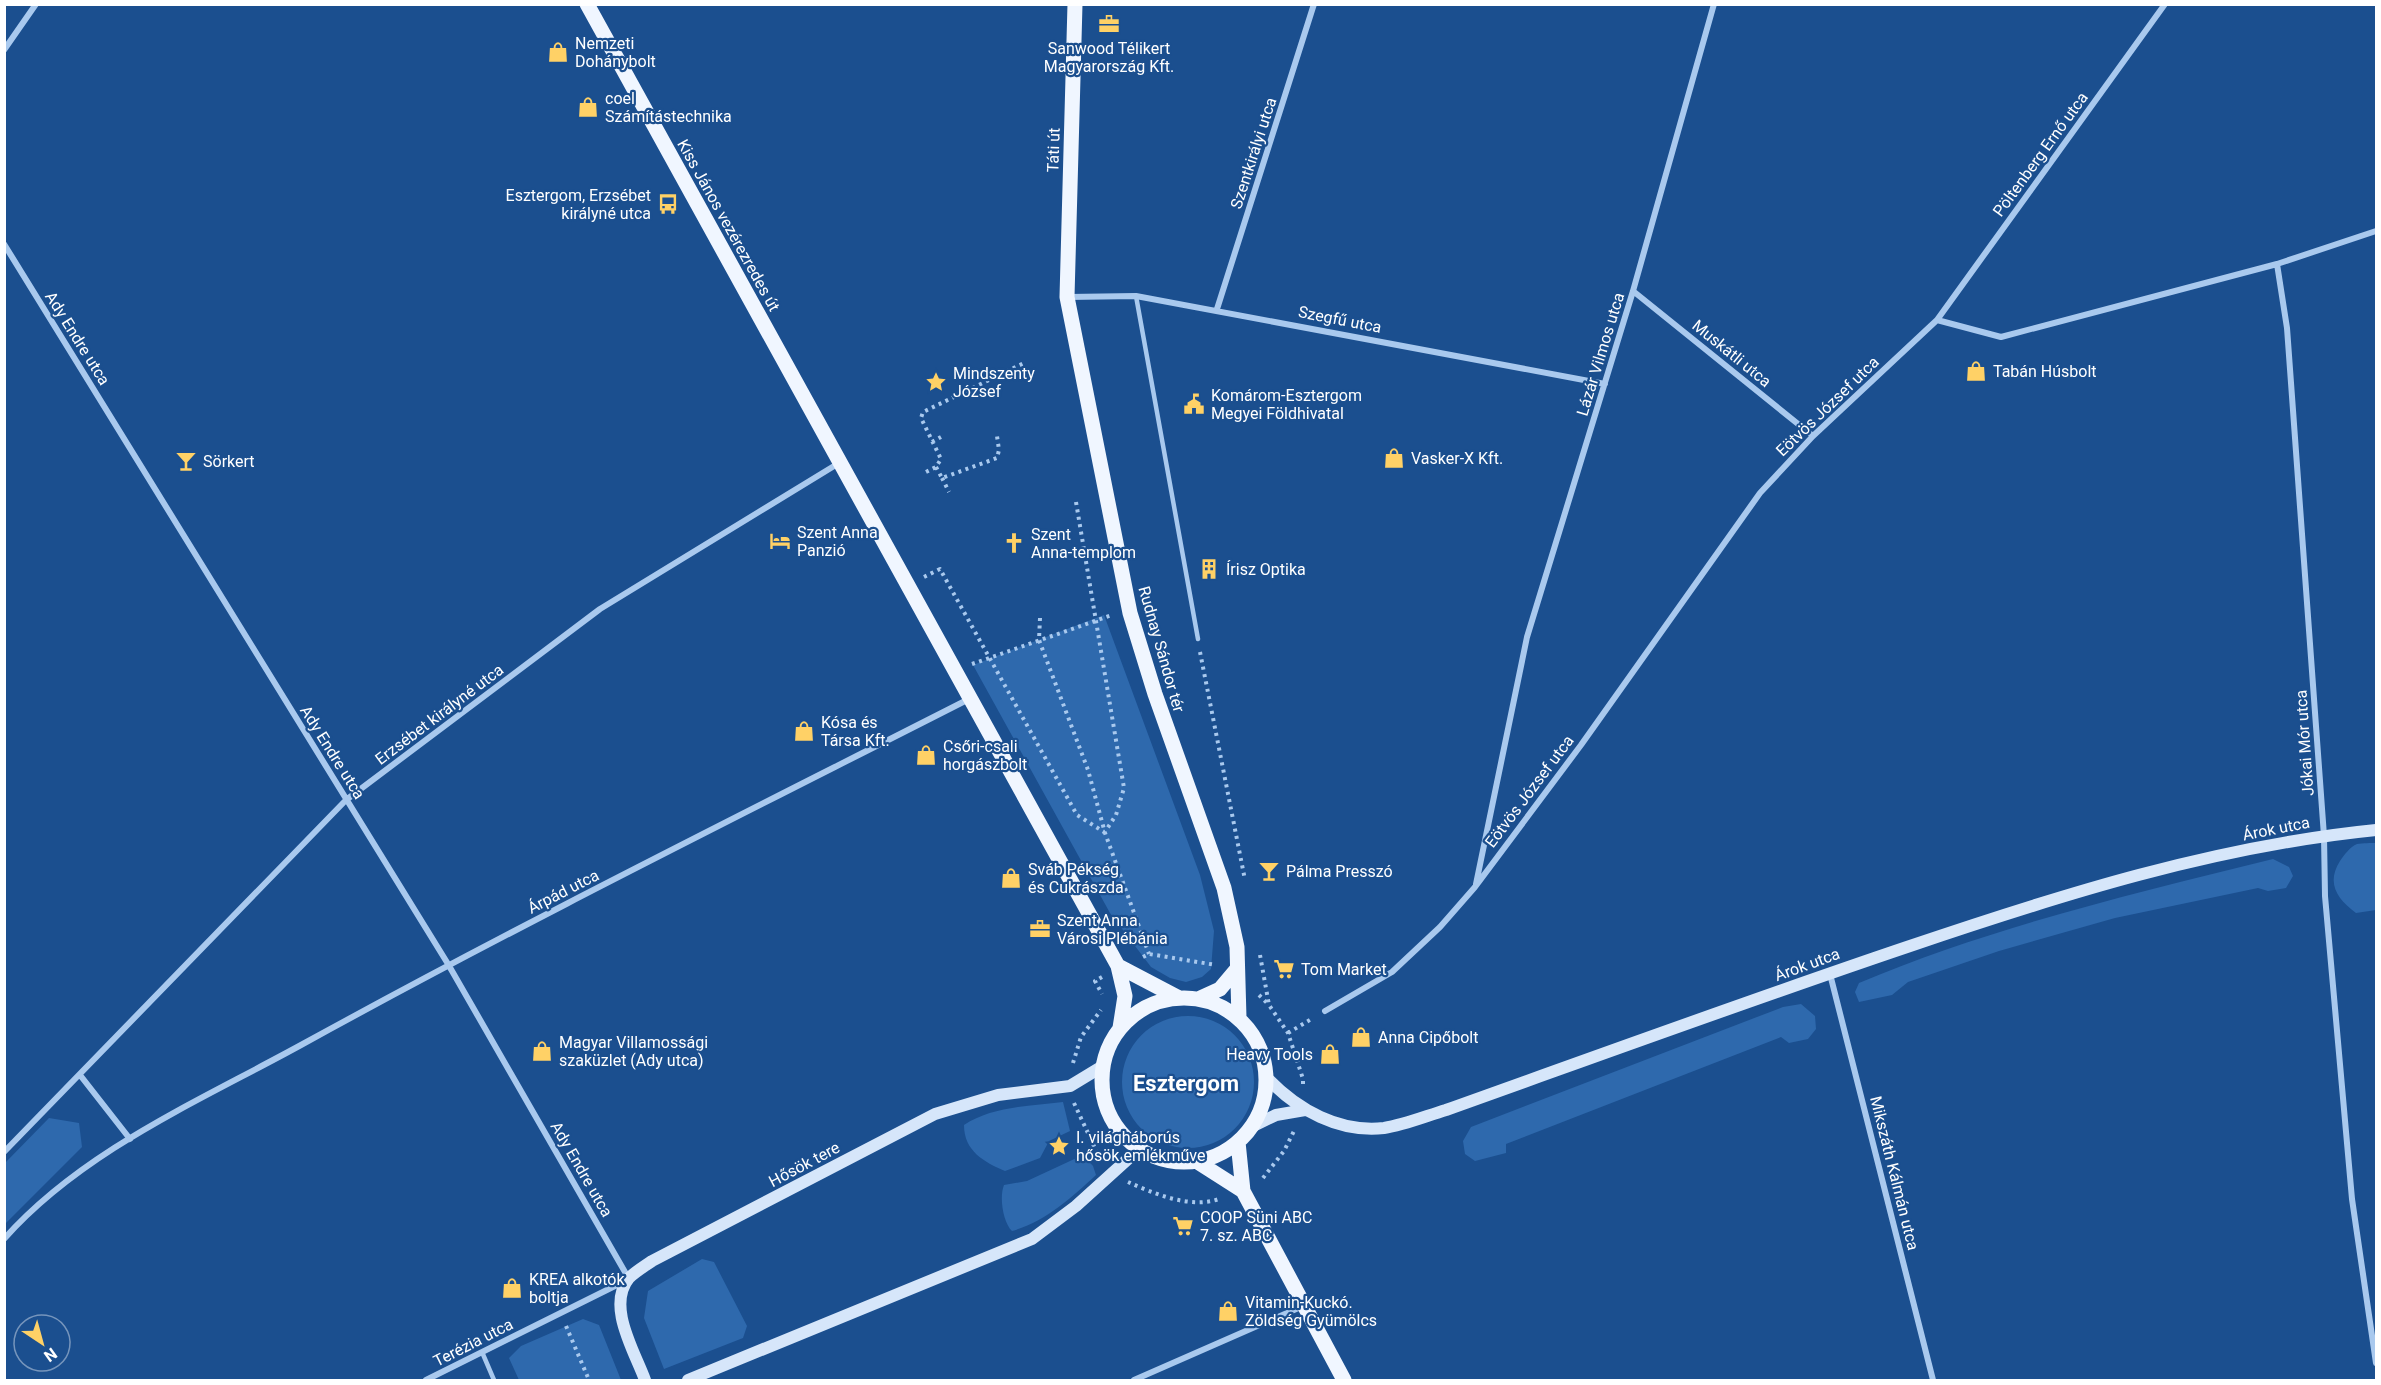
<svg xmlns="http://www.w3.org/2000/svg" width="2381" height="1385" viewBox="0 0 2381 1385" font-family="Roboto,sans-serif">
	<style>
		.green { fill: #2e69ad }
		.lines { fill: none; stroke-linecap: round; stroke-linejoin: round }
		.path { stroke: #a9c9ee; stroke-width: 4; stroke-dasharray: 3 4.5; stroke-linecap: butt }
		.lane { stroke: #a9c9ee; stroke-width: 4.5 }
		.street { stroke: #a9c9ee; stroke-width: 6 }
		.secondary { stroke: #d6e6fa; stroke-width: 12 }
		.primary { stroke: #f0f6ff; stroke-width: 15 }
		.labels { text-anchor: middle; stroke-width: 4.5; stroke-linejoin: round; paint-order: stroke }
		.poi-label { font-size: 16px; fill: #fff; stroke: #1b4f8f; text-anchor: start }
		.street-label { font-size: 16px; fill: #fff; stroke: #1b4f8f }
		.district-label { font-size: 22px; font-weight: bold; fill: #fff; stroke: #1b4f8f }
	</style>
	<rect width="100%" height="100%" fill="#1b4f8f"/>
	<path class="green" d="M1104,615l96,260 14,56 -3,38 -9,8 -16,5 -16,-4 -19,-11 -41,-54 -137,-248z
		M2376,843v67l-20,3c-19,-14 -30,-30 -16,-52 4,-6 10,-14 17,-17 6,-1 14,-1 19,-1z
		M2273,859l16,8 4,9 -7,12 -18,3 -10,-3 -143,30 -116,33 -91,31 -16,13 -33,7 -4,-10 4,-9c133,-56 273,-89 414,-124z
		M1801,1004l14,12 1,13 -8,10 -19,4 -8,-6 -275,107v9l-31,8 -10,-7 -2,-13 8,-14 312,-120z
		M1122 1082a66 66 0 1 1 132 0a66 66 0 1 1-132 0Z
		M1063,1102l7,29 -21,10 -9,17 -35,13c-21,-9 -41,-20 -41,-46 28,-19 67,-19 99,-23z
		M49,1118l30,5 3,24 -77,77v-61z
		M1083,1155l10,11 3,9c-25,23 -51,47 -84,56 -9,-9 -13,-34 -8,-46l23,-4z
		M702,1259l12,3 33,64 -4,12 -79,31 -20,-51 4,-27z
		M583,1319l16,6 22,55h-102l-10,-22 12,-12z"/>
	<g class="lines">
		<path class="path" d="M932,442l9,-5
			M936,467l6,11 55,-20 2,-8 -2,-14
			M926,472l10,-5 5,-8 -20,-41 2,-6 101,-49
			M942,478l7,14
			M1076,502l48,286 -8,27 -11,17
			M924,577l16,-8 137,246 27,17
			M1040,618l-1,22 49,130 17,63 44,121
			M1200,652l45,228
			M972,664l140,-49
			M1260,955l9,50 19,28 15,46v7
			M1143,957l6,-3 67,11
			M1102,977l-7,4 7,13
			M1259,995l10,10
			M1288,1033l25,-15
			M1073,1063l8,-26 20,-27
			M1074,1103l26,56
			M1263,1178l21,-27 11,-22
			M1128,1182c27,12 62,27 91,17
			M566,1326l23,54"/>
		<path class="lane" d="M1136,296l62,343
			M482,1352l12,28"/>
		<path class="street" d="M4,50l32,-46
			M4,244l444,720 181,315 -203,101
			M2277,264l10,64 37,508 1,60 27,303 24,164
			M1633,291l180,145
			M1068,297l68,-1 469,88
			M1217,309l97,-305
			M1937,320l64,17 276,-73 99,-33
			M1476,884l51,-247 106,-346 81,-287
			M1830,974l103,406
			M1325,1011l67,-39 48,-45 35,-40 106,-142 179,-252 53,-57 124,-116 228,-316
			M80,1075l50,64
			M4,1152l342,-352 254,-191 239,-146
			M4,1239c78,-88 195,-138 297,-194 220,-121 444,-232 668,-346
			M1134,1380l169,-74"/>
		<path class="secondary" d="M1268,1079c30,31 71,54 116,49 20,-3 42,-12 62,-18 154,-55 307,-111 461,-163 153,-52 308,-101 469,-117
			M1251,1127l25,-12 29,-5
			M645,1380c-10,-28 -39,-74 -16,-102 6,-6 16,-12 23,-17l283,-147 63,-19 72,-9 33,-20
			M688,1380l344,-141 44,-33 63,-57"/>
		<path class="primary" d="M587,4l531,962 7,30 -5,32
			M1075,4l-8,293 63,316 25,81 69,194 13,59 2,71
			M1118,966l61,32
			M1102 1080a82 82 0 1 1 164 0a82 82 0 1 1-164 0Z
			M1198,999l22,-10 16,-19
			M1238,1142l5,49
			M1196,1161l47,30 101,189"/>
	</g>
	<defs>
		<g id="office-bare" transform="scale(1.62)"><path d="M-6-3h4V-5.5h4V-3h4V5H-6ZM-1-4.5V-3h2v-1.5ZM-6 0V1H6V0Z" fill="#ffd166" stroke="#1b4f8f" stroke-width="2.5" paint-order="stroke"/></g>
		<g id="shop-bare" transform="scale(1.62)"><path d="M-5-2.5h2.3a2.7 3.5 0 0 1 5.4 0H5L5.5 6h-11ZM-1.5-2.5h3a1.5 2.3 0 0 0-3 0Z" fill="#ffd166" stroke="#1b4f8f" stroke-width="2.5" paint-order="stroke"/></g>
		<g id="bus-bare" transform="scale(1.62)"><path d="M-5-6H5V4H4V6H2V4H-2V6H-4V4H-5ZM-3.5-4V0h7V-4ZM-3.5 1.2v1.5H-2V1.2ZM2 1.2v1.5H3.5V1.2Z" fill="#ffd166" stroke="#1b4f8f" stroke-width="2.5" paint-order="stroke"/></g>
		<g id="sight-bare" transform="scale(1.62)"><path d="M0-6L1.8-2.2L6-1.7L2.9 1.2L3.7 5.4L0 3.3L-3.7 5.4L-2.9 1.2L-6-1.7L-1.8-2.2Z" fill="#ffd166" stroke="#1b4f8f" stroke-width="2.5" paint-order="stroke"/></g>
		<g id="civic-bare" transform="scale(1.62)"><path d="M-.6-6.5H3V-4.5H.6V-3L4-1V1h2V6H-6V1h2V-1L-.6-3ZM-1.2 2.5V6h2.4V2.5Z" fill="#ffd166" stroke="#1b4f8f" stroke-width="2.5" paint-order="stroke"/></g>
		<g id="bar-bare" transform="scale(1.62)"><path d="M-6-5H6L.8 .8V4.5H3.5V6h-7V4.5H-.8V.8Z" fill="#ffd166" stroke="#1b4f8f" stroke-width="2.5" paint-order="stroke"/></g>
		<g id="hotel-bare" transform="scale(1.62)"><path d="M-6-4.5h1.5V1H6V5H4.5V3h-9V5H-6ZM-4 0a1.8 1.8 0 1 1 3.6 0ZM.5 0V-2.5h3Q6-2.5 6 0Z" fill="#ffd166" stroke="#1b4f8f" stroke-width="2.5" paint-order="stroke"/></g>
		<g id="church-bare" transform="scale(1.62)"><path d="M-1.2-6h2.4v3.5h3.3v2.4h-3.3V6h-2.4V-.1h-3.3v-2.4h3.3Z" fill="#ffd166" stroke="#1b4f8f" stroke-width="2.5" paint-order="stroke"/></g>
		<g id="building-bare" transform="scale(1.62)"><path d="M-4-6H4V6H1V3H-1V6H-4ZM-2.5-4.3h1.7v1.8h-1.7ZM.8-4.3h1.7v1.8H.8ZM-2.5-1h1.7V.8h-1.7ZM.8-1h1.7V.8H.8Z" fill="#ffd166" stroke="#1b4f8f" stroke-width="2.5" paint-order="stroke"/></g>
		<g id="supermarket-bare" transform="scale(1.62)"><path d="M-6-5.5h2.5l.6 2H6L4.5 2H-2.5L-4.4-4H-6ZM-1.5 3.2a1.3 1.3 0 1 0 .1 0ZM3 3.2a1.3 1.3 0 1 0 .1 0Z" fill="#ffd166" stroke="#1b4f8f" stroke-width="2.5" paint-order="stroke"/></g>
	</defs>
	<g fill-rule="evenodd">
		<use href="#office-bare" x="1109" y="24"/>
		<use href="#shop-bare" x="558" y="52"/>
		<use href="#shop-bare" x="588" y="107"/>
		<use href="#bus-bare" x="668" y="204"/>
		<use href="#shop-bare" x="1976" y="371"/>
		<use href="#sight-bare" x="936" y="382"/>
		<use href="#civic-bare" x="1194" y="404"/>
		<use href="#shop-bare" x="1394" y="458"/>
		<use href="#bar-bare" x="186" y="461"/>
		<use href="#hotel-bare" x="780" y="541"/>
		<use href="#church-bare" x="1014" y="543"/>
		<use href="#building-bare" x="1209" y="569"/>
		<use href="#shop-bare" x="804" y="731"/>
		<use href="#shop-bare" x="926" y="755"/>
		<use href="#bar-bare" x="1269" y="871"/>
		<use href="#shop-bare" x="1011" y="878"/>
		<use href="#office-bare" x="1040" y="929"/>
		<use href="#supermarket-bare" x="1284" y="969"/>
		<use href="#shop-bare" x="1361" y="1037"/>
		<use href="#shop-bare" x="542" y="1051"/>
		<use href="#shop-bare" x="1330" y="1054"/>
		<use href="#sight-bare" x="1059" y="1146"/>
		<use href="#supermarket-bare" x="1183" y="1226"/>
		<use href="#shop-bare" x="512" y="1288"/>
		<use href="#shop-bare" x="1228" y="1311"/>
	</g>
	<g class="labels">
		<g class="poi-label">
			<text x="575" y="49">Nemzeti<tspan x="575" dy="18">Dohánybolt</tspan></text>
			<text x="1109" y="54" text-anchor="middle">Sanwood Télikert<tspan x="1109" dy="18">Magyarország Kft.</tspan></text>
			<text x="605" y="104">coel<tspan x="605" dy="18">Számítástechnika</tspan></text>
			<text x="651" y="201" text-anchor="end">Esztergom, Erzsébet<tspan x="651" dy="18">királyné utca</tspan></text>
			<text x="1993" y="377">Tabán Húsbolt</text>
			<text x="953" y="379">Mindszenty<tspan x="953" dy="18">József</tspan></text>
			<text x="1211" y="401">Komárom-Esztergom<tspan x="1211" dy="18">Megyei Földhivatal</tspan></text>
			<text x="1411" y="464">Vasker-X Kft.</text>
			<text x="203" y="467">Sörkert</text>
			<text x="797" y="538">Szent Anna<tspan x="797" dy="18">Panzió</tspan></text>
			<text x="1031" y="540">Szent<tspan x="1031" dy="18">Anna-templom</tspan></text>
			<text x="1226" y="575">Írisz Optika</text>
			<text x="821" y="728">Kósa és<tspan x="821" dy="18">Társa Kft.</tspan></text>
			<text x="943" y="752">Csőri-csali<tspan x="943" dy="18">horgászbolt</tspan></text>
			<text x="1028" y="875">Sváb Pékség<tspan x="1028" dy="18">és Cukrászda</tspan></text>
			<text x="1286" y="877">Pálma Presszó</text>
			<text x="1057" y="926">Szent Anna<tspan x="1057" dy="18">Városi Plébánia</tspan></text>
			<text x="1301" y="975">Tom Market</text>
			<text x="1378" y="1043">Anna Cipőbolt</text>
			<text x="559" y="1048">Magyar Villamossági<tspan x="559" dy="18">szaküzlet (Ady utca)</tspan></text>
			<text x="1313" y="1060" text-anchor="end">Heavy Tools</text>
			<text x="1076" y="1143">I. világháborús<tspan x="1076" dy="18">hősök emlékműve</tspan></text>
			<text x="1200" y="1223">COOP Süni ABC<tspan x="1200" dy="18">7. sz. ABC</tspan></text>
			<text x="529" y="1285">KREA alkotók<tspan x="529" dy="18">boltja</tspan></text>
			<text x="1245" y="1308">Vitamin-Kuckó.<tspan x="1245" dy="18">Zöldség Gyümölcs</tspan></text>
		</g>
		<g class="street-label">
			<text transform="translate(1053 150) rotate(-88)" y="6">Táti út</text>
			<text transform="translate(1253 153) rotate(-72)" y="6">Szentkirályi utca</text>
			<text transform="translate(2040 154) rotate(-54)" y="6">Pöltenberg Ernő utca</text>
			<text transform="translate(729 225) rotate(61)" y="6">Kiss János vezérezredes út</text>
			<text transform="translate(1340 319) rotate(11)" y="6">Szegfű utca</text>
			<text transform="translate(78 338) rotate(58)" y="6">Ady Endre utca</text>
			<text transform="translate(1732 353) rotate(39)" y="6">Muskátli utca</text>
			<text transform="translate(1600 354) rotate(-73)" y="6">Lázár Vilmos utca</text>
			<text transform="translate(1827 406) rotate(-44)" y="6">Eötvös József utca</text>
			<text transform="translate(1162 649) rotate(74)" y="6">Rudnay Sándor tér</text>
			<text transform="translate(439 714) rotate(-37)" y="6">Erzsébet királyné utca</text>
			<text transform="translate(2304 743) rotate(-94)" y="6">Jókai Mór utca</text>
			<text transform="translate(333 752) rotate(58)" y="6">Ady Endre utca</text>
			<text transform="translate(1529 791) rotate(-53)" y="6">Eötvös József utca</text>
			<text transform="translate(2276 828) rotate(-11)" y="6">Árok utca</text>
			<text transform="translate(563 891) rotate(-27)" y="6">Árpád utca</text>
			<text transform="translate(1807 964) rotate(-20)" y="6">Árok utca</text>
			<text transform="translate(804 1164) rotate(-28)" y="6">Hősök tere</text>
			<text transform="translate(582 1169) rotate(60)" y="6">Ady Endre utca</text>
			<text transform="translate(1895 1173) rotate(76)" y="6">Mikszáth Kálmán utca</text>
			<text transform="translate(473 1342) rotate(-27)" y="6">Terézia utca</text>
		</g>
		<g class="district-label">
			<text x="1186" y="1091">Esztergom</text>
		</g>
	</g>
	<rect width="2381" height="1385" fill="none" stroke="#ffffff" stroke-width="12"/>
	<g transform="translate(42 1343) rotate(144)"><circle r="28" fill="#1b4f8f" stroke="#7695bc" stroke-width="1.5"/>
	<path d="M0-4.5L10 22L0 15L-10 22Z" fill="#ffd166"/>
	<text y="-9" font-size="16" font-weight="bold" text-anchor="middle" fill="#ffffff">N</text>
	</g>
</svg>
